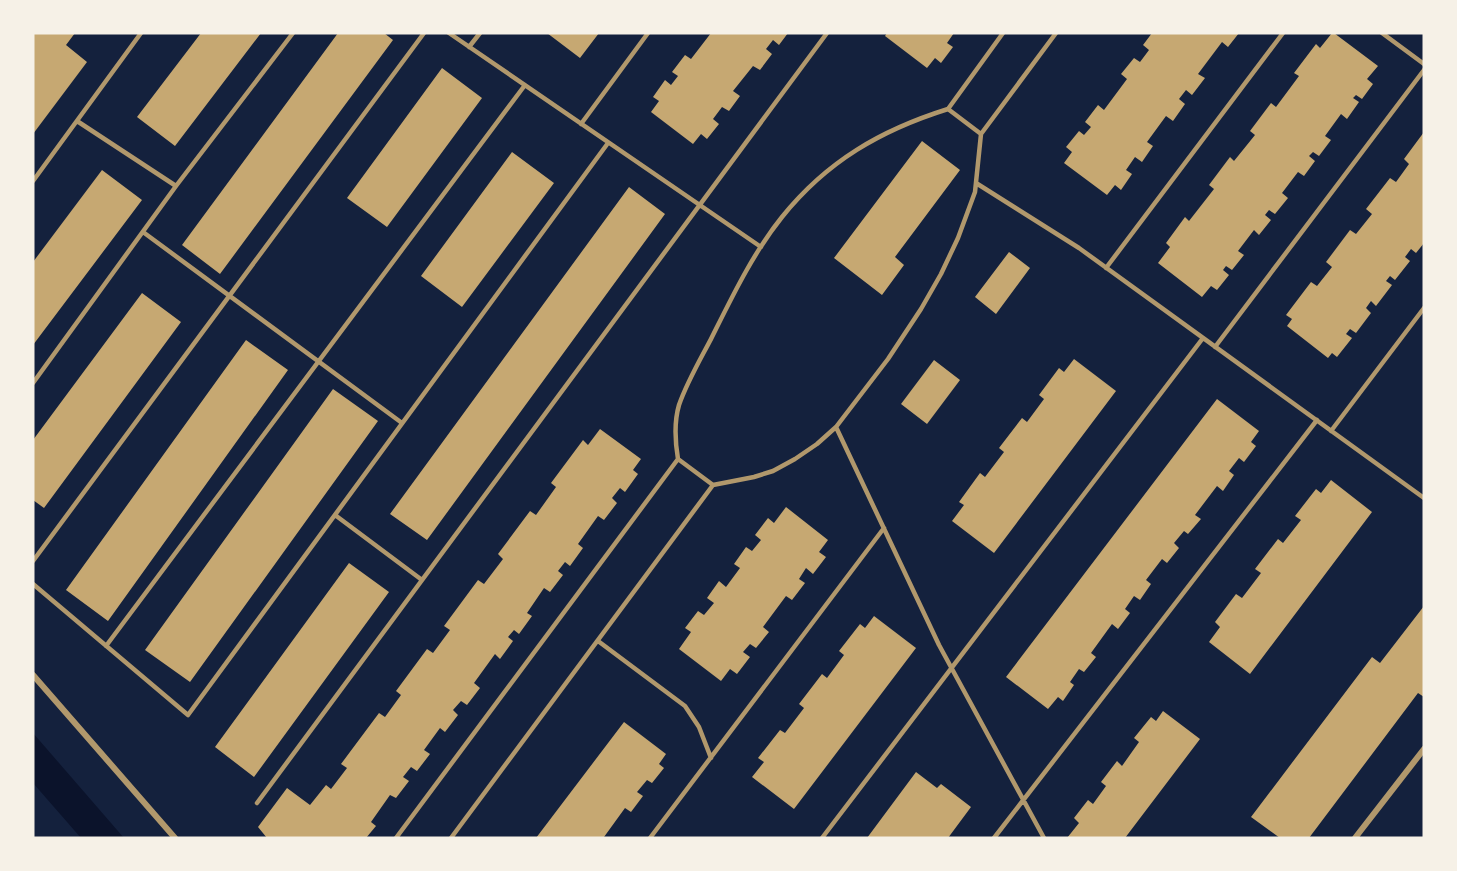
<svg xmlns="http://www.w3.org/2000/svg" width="1457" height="871" viewBox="0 0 1457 871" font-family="'Noto Sans',sans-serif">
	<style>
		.water { fill: #0b132b }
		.building { fill: #c6a872 }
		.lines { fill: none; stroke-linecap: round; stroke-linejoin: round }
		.service { stroke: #b1986c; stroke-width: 4.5 }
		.minor { stroke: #b1986c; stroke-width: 6 }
	</style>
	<rect width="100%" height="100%" fill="#14213d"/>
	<path class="water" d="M33,733l91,105h-43l-48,-55z"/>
	<path class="building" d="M33,33h42l-9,12 21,17 -54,72z
		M201,33h60l-86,113 -38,-29z
		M338,33h46l9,7 -173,234 -38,-29z
		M547,33h52l-19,25z
		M711,33h77l-9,12 -6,-5 -7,9 6,5 -12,16 -7,-4 -20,25 7,5 -11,15 -7,-4 -9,12 6,5 -12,15 -6,-5 -8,10 -42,-32 8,-11 -6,-4 12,-17 6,5 7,-9 -6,-4 13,-17 6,4z
		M887,33h67l-7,10 6,4 -12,16 -6,-5 -8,10 -42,-32z
		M1152,33h87l-11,14 -6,-5 -24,32 7,4 -13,17 -6,-5 -7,9 6,5 -12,17 -7,-5 -19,26 6,4 -11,16 -7,-5 -9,13 6,4 -11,16 -6,-5 -8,10 -43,-32 8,-11 -6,-5 13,-16 5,4 7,-8 -6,-5 13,-17 6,5 23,-31 -6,-5 13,-16 6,4 9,-12 -6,-5z
		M1332,33h2l44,33 -11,13 6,5 -11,15 -6,-4 -3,3 6,4 -12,17 -6,-5 -16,22 6,4 -12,16 -6,-4 -4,4 6,5 -11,15 -6,-4 -16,21 6,5 -13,16 -6,-4 -4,5 6,5 -12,15 -5,-5 -16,21 6,4 -12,15 -6,-4 -3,4 6,5 -12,15 -6,-4 -9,11 -44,-34 12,-16 -4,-4 19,-26 4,4 25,-32 -5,-4 21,-28 4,4 21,-26 -5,-4 21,-28 5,4 23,-31 -5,-3 22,-29 4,4z
		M442,68l40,30 -95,129 -40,-29z
		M1424,132v111l-8,10 -5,-4 -6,8 5,4 -15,19 -5,-4 -4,5 6,4 -16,21 -5,-5 -5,7 5,5 -15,20 -6,-4 -4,5 6,4 -15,19 -5,-4 -4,5 -41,-32 5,-7 -6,-4 25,-33 6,4 15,-19 -6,-5 24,-32 6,4 16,-20 -6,-5 24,-31 6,4 13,-18 -5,-5z
		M922,141l38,29 -65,87 9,8 -22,30 -48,-37z
		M512,152l42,31 -92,124 -41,-31z
		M102,170l40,30 -109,145v-83z
		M629,187l36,27 -238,326 -37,-26z
		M1009,252l21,16 -34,46 -21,-17z
		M142,293l39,29 -137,186 -11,-8v-60z
		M246,340l42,30 -180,251 -42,-31z
		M1074,359l42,32 -122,162 -42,-32 12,-16 -5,-3 21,-29 5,4 19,-25 -5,-4 23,-30 5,4 17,-23 -5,-4 20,-27 5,4z
		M934,360l26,20 -33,44 -26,-20z
		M333,389l45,32 -188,261 -45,-32z
		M1217,399l42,32 -8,11 5,4 -12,16 -5,-4 -10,13 5,4 -11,16 -6,-5 -22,29 6,4 -13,15 -4,-3 -10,12 5,5 -12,15 -5,-4 -16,21 5,4 -11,16 -6,-4 -9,13 5,4 -12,16 -6,-5 -21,29 5,4 -12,15 -5,-3 -9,13 4,3 -11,16 -5,-4 -10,12 -42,-32z
		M600,429l41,30 -8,11 5,4 -13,18 -5,-4 -8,10 5,5 -13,17 -6,-4 -20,28 5,4 -13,18 -5,-4 -7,9 5,4 -13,17 -6,-4 -17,25 5,3 -13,18 -5,-4 -6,7 5,4 -13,18 -5,-5 -21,29 6,5 -13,17 -6,-4 -8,9 5,5 -13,17 -5,-4 -16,22 6,4 -13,17 -6,-4 -8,10 6,4 -13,17 -6,-3 -19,27 5,4 -10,12h-99l-9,-11 29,-39 23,17 16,-20 5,4 16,-21 -6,-4 38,-51 6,4 16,-22 -5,-4 31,-42 6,4 17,-23 -6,-4 34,-46 6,4 19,-25 -5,-5 32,-43 6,4 20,-28 -5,-4 32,-43 5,5z
		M1331,480l41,32 -122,162 -41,-32 11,-15 -5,-5 21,-28 6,4 19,-25 -6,-4 23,-30 5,4 18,-23 -6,-4 21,-27 5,4z
		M786,507l42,33 -9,12 7,5 -13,17 -7,-6 -7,11 6,4 -13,17 -6,-4 -23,31 6,5 -13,16 -6,-4 -7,8 7,5 -13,17 -7,-5 -9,12 -42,-32 12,-17 -6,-4 13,-17 6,4 10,-12 -7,-5 12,-17 7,6 14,-19 -6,-4 12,-17 6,4 9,-11 -6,-5 13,-17 6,5z
		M349,563l40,29 -135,185 -39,-30z
		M1424,606v91l-6,-4 -109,145h-29l-29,-21 121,-160 8,6z
		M874,616l42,32 -122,161 -42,-32 12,-15 -6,-4 22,-28 5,3 19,-25 -5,-4 23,-30 5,4 17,-23 -5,-4 21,-27 5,4z
		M1163,711l37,28 -75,99h-58l12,-15 -5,-5 14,-18 5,4 13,-18 -5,-4 16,-21 5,5 17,-24 -5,-4 17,-21 5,4z
		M624,722l42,32 -7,10 5,4 -12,15 -5,-3 -10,12 6,4 -12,16 -6,-4 -21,29 2,1h-70z
		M916,772l21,16 4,-4 30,23 -23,31h-81z"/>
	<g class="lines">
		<path class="service" d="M449,33l312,214
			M1382,33l42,31
			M469,47l11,-14
			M948,109l55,-76
			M77,121l99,65
			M581,124l67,-91
			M981,134l-33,-25c-67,21 -121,52 -166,108 -29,36 -50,80 -71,122 -11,21 -24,43 -32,66 -5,17 -4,36 -1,54l35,26 41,-8 19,-6 22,-12 22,-15 19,-17 52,-68 33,-50 20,-35 17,-36 17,-46 6,-58 75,-101
			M33,181l108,-148
			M976,183l103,65 345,250
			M143,232l259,191
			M1106,268l177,-235
			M1215,347l209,-277
			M33,383l143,-197 117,-153
			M836,427l103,218 105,193
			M1331,431l93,-123
			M335,515l87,65
			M33,561l391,-528
			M33,584l155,131 420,-572
			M598,641l87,65 14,21 12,31
			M106,646l419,-561
			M257,803l570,-770
			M396,838l282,-379
			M451,838l262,-353
			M650,838l234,-310
			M822,838l381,-500
			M994,838l323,-418"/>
		<path class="minor" d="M33,675l142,163
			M1355,838l69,-89"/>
	</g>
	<rect width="1457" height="871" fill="none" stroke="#f6f1e7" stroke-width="69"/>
</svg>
